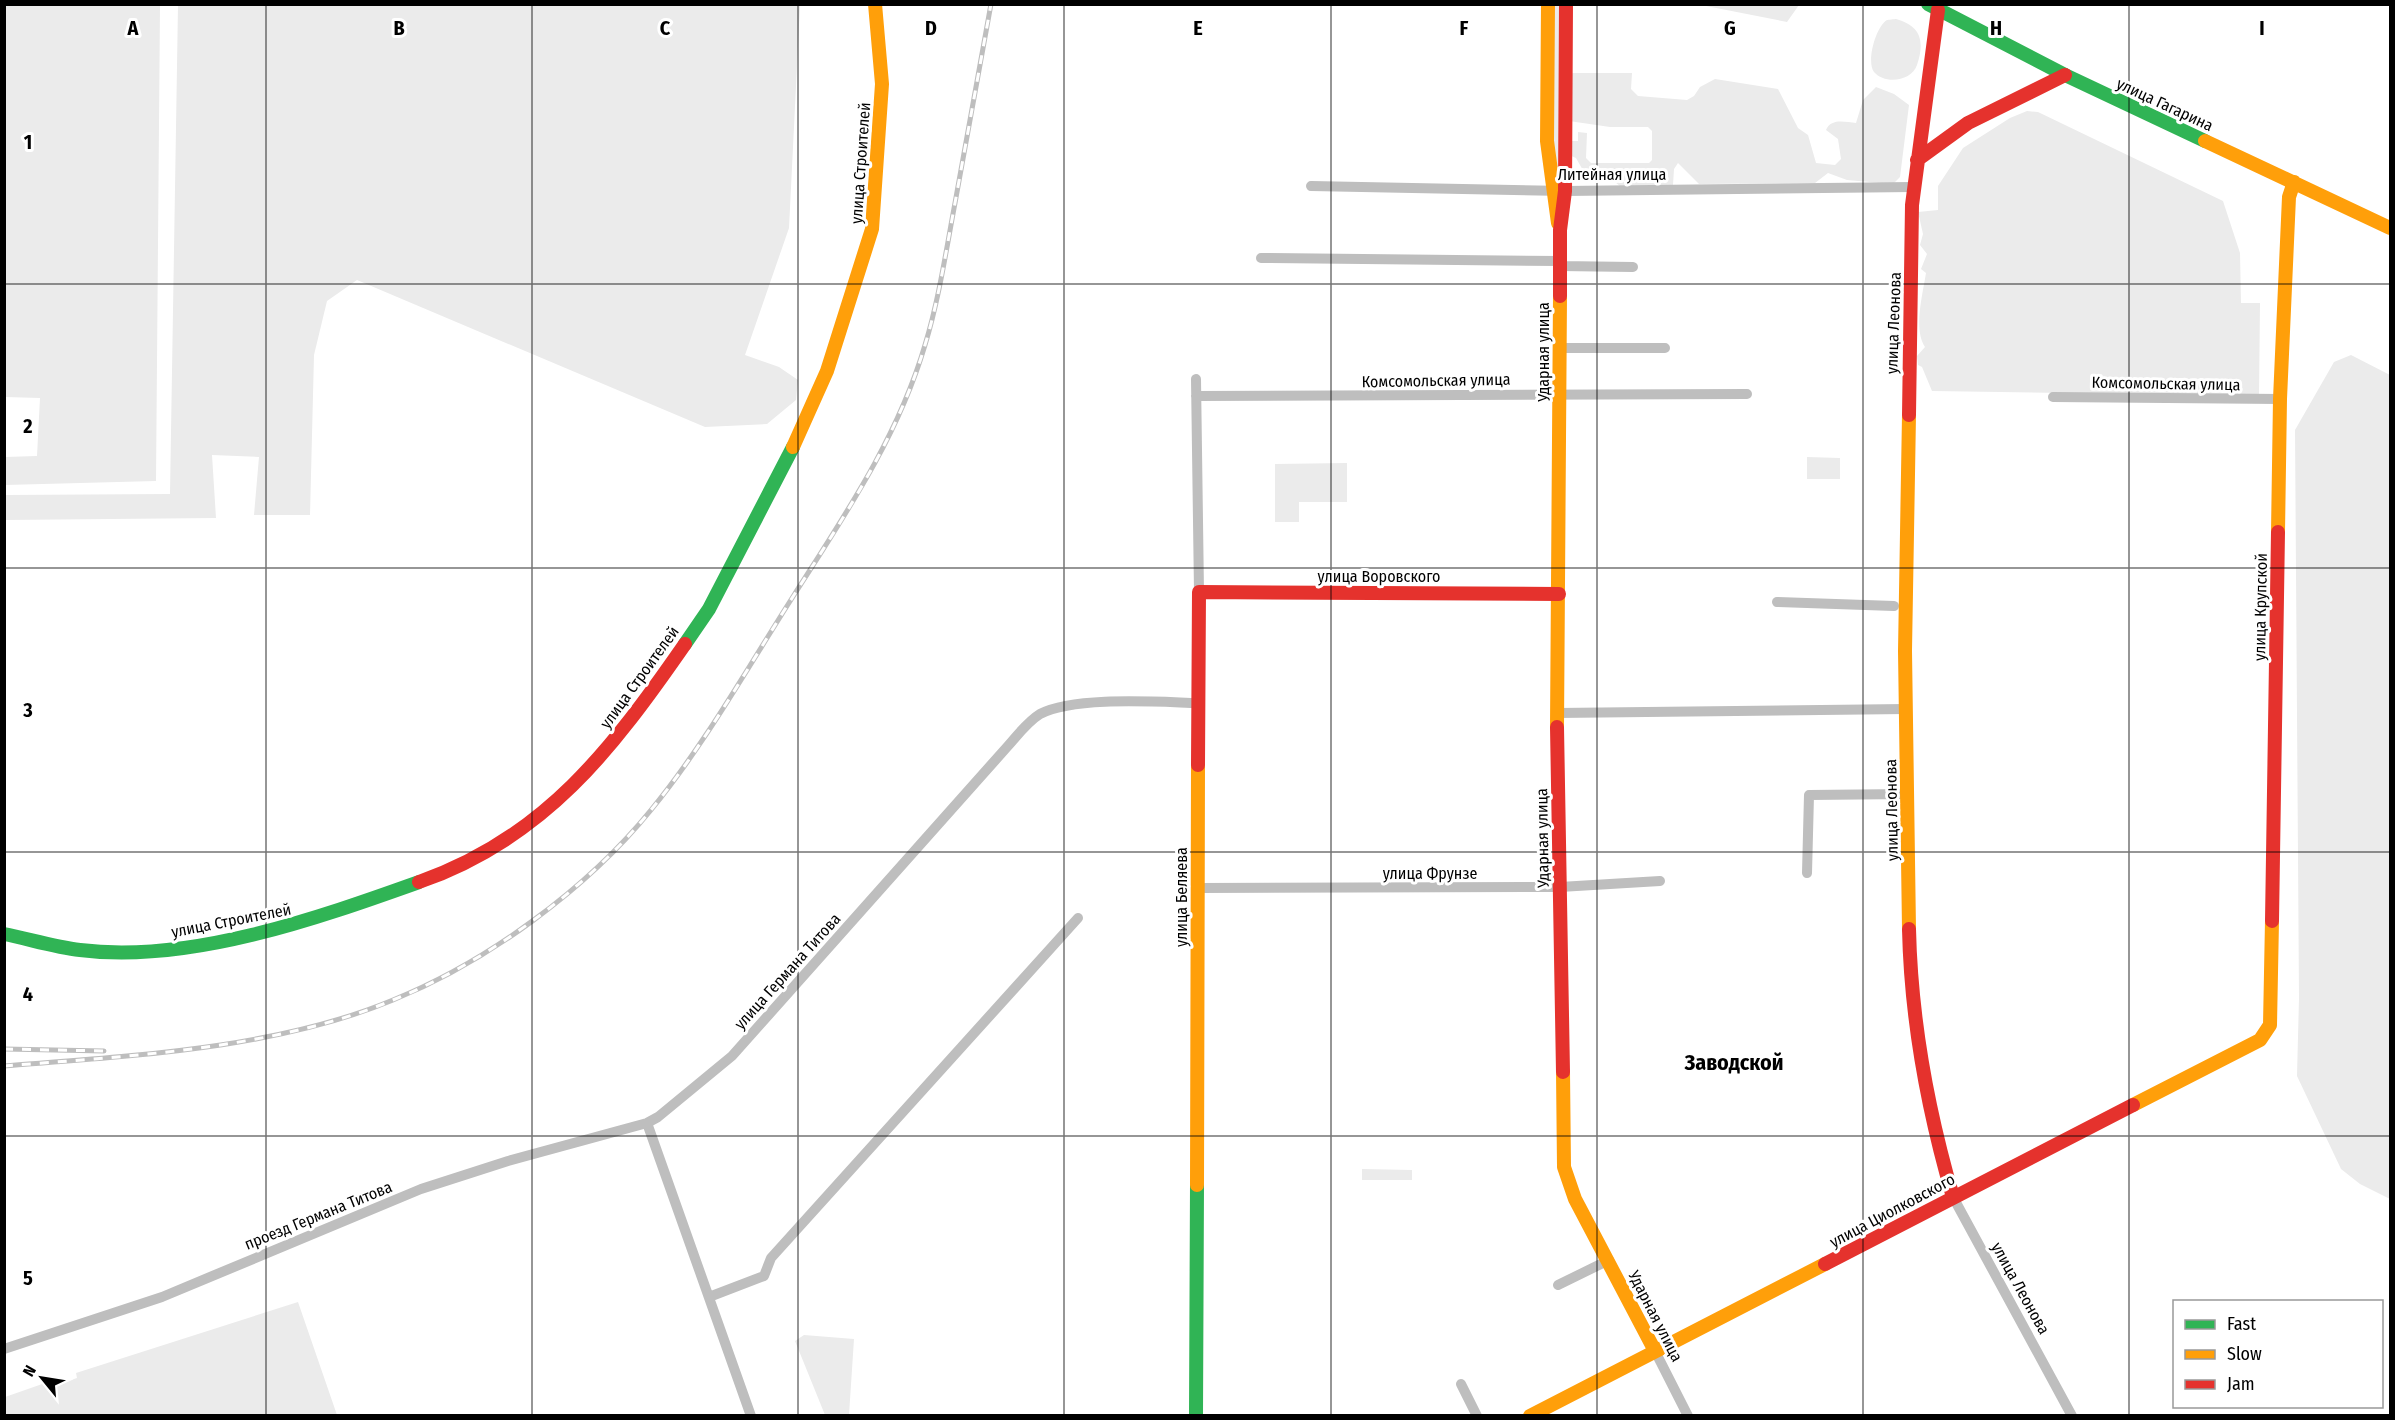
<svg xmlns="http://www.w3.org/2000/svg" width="2395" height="1420" viewBox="0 0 2395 1420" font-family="'Fira Sans Condensed',sans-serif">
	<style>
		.green { fill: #ebebeb }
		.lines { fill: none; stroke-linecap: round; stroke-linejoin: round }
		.street { stroke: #bebebe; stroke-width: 10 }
		.fast { stroke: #30b455; stroke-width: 14 }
		.slow { stroke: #ff9f0a; stroke-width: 14 }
		.jam { stroke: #e5322d; stroke-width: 14 }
		.rail-casing { stroke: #bebebe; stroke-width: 5 }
		.rail { stroke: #fff; stroke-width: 3; stroke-dasharray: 9; stroke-linecap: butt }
		.grid { fill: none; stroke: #000; stroke-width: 1.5; stroke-opacity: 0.55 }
		.labels { text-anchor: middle; stroke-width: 6; stroke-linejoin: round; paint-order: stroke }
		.street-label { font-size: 16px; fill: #000; stroke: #fff }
		.district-label { font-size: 22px; font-weight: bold; fill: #000; stroke: #fff }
		.grid-label { font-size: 20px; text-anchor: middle; font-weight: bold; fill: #000; stroke: #fff; stroke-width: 6; stroke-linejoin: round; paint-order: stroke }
	</style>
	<rect width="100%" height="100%" fill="#fff"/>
	<path class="green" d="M5,4l155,1 -4,476 -151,4v-28l32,-1 3,-58 -35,-1z
		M1561,4l1,166 -4,6 -4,-5v-166z
		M178,5h622l-11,223 -44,127 34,12 19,13 -2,20 -29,24 -62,3 -348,-147 -30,21 -13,54 -4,160h-56l5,-58 -47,-2 4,63 -211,2v-25l165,-1z
		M1701,5h98l-12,17z
		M1896,19c25,7 29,22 21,46 -5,16 -32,20 -43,7 -8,-10 2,-46 13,-52 1,0 8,-1 9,-1z
		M1571,73h61l-1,16 7,7 49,4 7,-4 6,-9 15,-8 63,10 20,39 10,7 8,28 19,2 6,-6 -3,-20 -12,-9c5,-12 19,-8 30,-7l7,-23 13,-13 18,7 15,11 -9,72 -7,7 -46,-4 -19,-7 -13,10 -116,1 -21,-21 -4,6 -1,16 -53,1 -9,-7h-18l-9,-7 -8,-14 -9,-4 -1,-13h12v-9l9,1 -1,25 5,5h58l3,-3v-29l-4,-4h-38l-41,-6z
		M2027,111l11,1 185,89 17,52 1,50h19l-1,93 -327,-5 -10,-24 -4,-2 -1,-9 8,-9c-12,-18 -2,-54 1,-74l-5,-4 6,-15 -7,-9 3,-11 -5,-22 20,-2v-24l25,-38 47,-30z
		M2351,355l39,20v824l-30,-15 -19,-15 -44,-93 2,-78 -4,-568 39,-68z
		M1807,457l33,1v21h-33z
		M1347,463v39h-48v20h-24v-58z
		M1362,1169l50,1v10h-50z
		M298,1302l39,113h-332v-18l43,-15 2,4 24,-7 3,-1 -1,-5z
		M804,1335l50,4 -5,76h-24l-30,-74z"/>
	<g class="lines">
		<path class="street" d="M1311,186l254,5 348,-4
			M1261,258l299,3
			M1560,266l73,1
			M1560,348h105
			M1196,379l3,213
			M1196,396l551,-2
			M2053,397l227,2
			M1777,602l117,4
			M1557,713l349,-4
			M1807,873l2,-78 98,-1
			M1199,888l361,-1 100,-6
			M647,1123l104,293
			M1953,1197l119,219
			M1558,1285l51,-25
			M709,1297l55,-21 7,-18 307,-340
			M4,1349l158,-52 259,-108 87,-28 139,-38 11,-6 74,-61 275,-309c10,-11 20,-25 33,-33 35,-18 118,-12 158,-11
			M1655,1351l33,65
			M1461,1384l16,32"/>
		<path class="fast" d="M1928,4l137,71 140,66
			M685,644l24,-35 84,-162
			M4,934c25,5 51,13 76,16 109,14 238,-32 339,-68
			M1196,1416l1,-231"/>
		<path class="slow" d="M1548,4l-1,137 11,82
			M2205,141l185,87
			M1909,415l-4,236 4,278
			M793,447l34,-76 45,-142 10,-145 -7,-80
			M2278,532l2,-133 9,-202 5,-15
			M1557,727l3,-431
			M1563,1072l1,95 11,32 80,152
			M2133,1105l127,-65 10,-15 2,-104
			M1197,1185l1,-420
			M1530,1416l295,-152"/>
		<path class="jam" d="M1917,160l51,-37 97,-48
			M1560,296v-66l5,-39 1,-187
			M1909,415l3,-210 26,-195
			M1557,727l6,345
			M1198,765l1,-173 360,2
			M419,882c126,-44 193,-133 266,-238
			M2272,921l6,-389
			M1909,929c2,90 19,182 44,268
			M1825,1264l308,-159"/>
		<g class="rail-casing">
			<path id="rail" d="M4,1049l100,2
				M4,1066c126,-10 272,-17 389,-66 94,-38 194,-111 258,-190 54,-66 97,-143 143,-215 51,-80 104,-158 131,-250 14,-46 21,-94 30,-142 12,-66 24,-132 36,-199"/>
		</g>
		<use href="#rail" class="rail"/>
	</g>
	<path class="grid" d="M266,4v1412M532,4v1412M798,4v1412M1064,4v1412M1331,4v1412M1597,4v1412M1863,4v1412M2129,4v1412M4,284h2386M4,568h2386M4,852h2386M4,1136h2386"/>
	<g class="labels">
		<g class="street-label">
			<text transform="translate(2165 104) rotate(25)" y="6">улица Гагарина</text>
			<text transform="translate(860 163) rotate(-86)" y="6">улица Строителей</text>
			<text x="1612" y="180">Литейная улица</text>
			<text transform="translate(1893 323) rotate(-88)" y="6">улица Леонова</text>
			<text transform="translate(1543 352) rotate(-90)" y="6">Ударная улица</text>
			<text transform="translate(1436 380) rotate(-1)" y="6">Комсомольская улица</text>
			<text transform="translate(2166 383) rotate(1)" y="6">Комсомольская улица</text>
			<text x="1379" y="582">улица Воровского</text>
			<text transform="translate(2260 607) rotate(-89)" y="6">улица Крупской</text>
			<text transform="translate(639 677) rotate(-54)" y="6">улица Строителей</text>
			<text transform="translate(1891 810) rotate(-91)" y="6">улица Леонова</text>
			<text transform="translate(1542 838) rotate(-91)" y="6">Ударная улица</text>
			<text x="1430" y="879">улица Фрунзе</text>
			<text transform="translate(1181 897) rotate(-90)" y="6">улица Беляева</text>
			<text transform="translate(231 920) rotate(-11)" y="6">улица Строителей</text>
			<text transform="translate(787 971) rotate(-48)" y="6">улица Германа Титова</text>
			<text transform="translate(1892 1210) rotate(-28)" y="6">улица Циолковского</text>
			<text transform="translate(318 1215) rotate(-22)" y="6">проезд Германа Титова</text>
			<text transform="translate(2021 1288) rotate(61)" y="6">улица Леонова</text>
			<text transform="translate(1656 1316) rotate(63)" y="6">Ударная улица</text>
		</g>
		<g class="district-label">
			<text x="1734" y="1070">Заводской</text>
		</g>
	</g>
	<g class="grid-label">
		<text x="133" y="35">A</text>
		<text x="399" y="35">B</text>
		<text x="665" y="35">C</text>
		<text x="931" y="35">D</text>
		<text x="1198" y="35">E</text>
		<text x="1464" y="35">F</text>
		<text x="1730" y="35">G</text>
		<text x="1996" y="35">H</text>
		<text x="2262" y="35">I</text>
		<text x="28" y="149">1</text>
		<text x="28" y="433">2</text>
		<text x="28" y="717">3</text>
		<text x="28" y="1001">4</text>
		<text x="28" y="1285">5</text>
	</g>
	<rect width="2395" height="1420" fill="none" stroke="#000000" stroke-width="12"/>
	<rect x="2173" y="1300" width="210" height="108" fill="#ffffff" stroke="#999999" stroke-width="1.5"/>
	<rect x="2185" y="1320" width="30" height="9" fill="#30b455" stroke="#999999" stroke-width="1.5"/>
	<text x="2227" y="1330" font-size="18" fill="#000000">Fast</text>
	<rect x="2185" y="1350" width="30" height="9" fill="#ff9f0a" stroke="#999999" stroke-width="1.5"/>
	<text x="2227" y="1360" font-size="18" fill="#000000">Slow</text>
	<rect x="2185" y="1380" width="30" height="9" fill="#e5322d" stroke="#999999" stroke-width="1.5"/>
	<text x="2227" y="1390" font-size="18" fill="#000000">Jam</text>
	<g transform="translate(42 1378) rotate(300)" stroke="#ffffff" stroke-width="4.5" paint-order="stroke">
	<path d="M0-4.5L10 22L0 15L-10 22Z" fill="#000000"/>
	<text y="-9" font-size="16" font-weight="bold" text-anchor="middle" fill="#000000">N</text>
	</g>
</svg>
